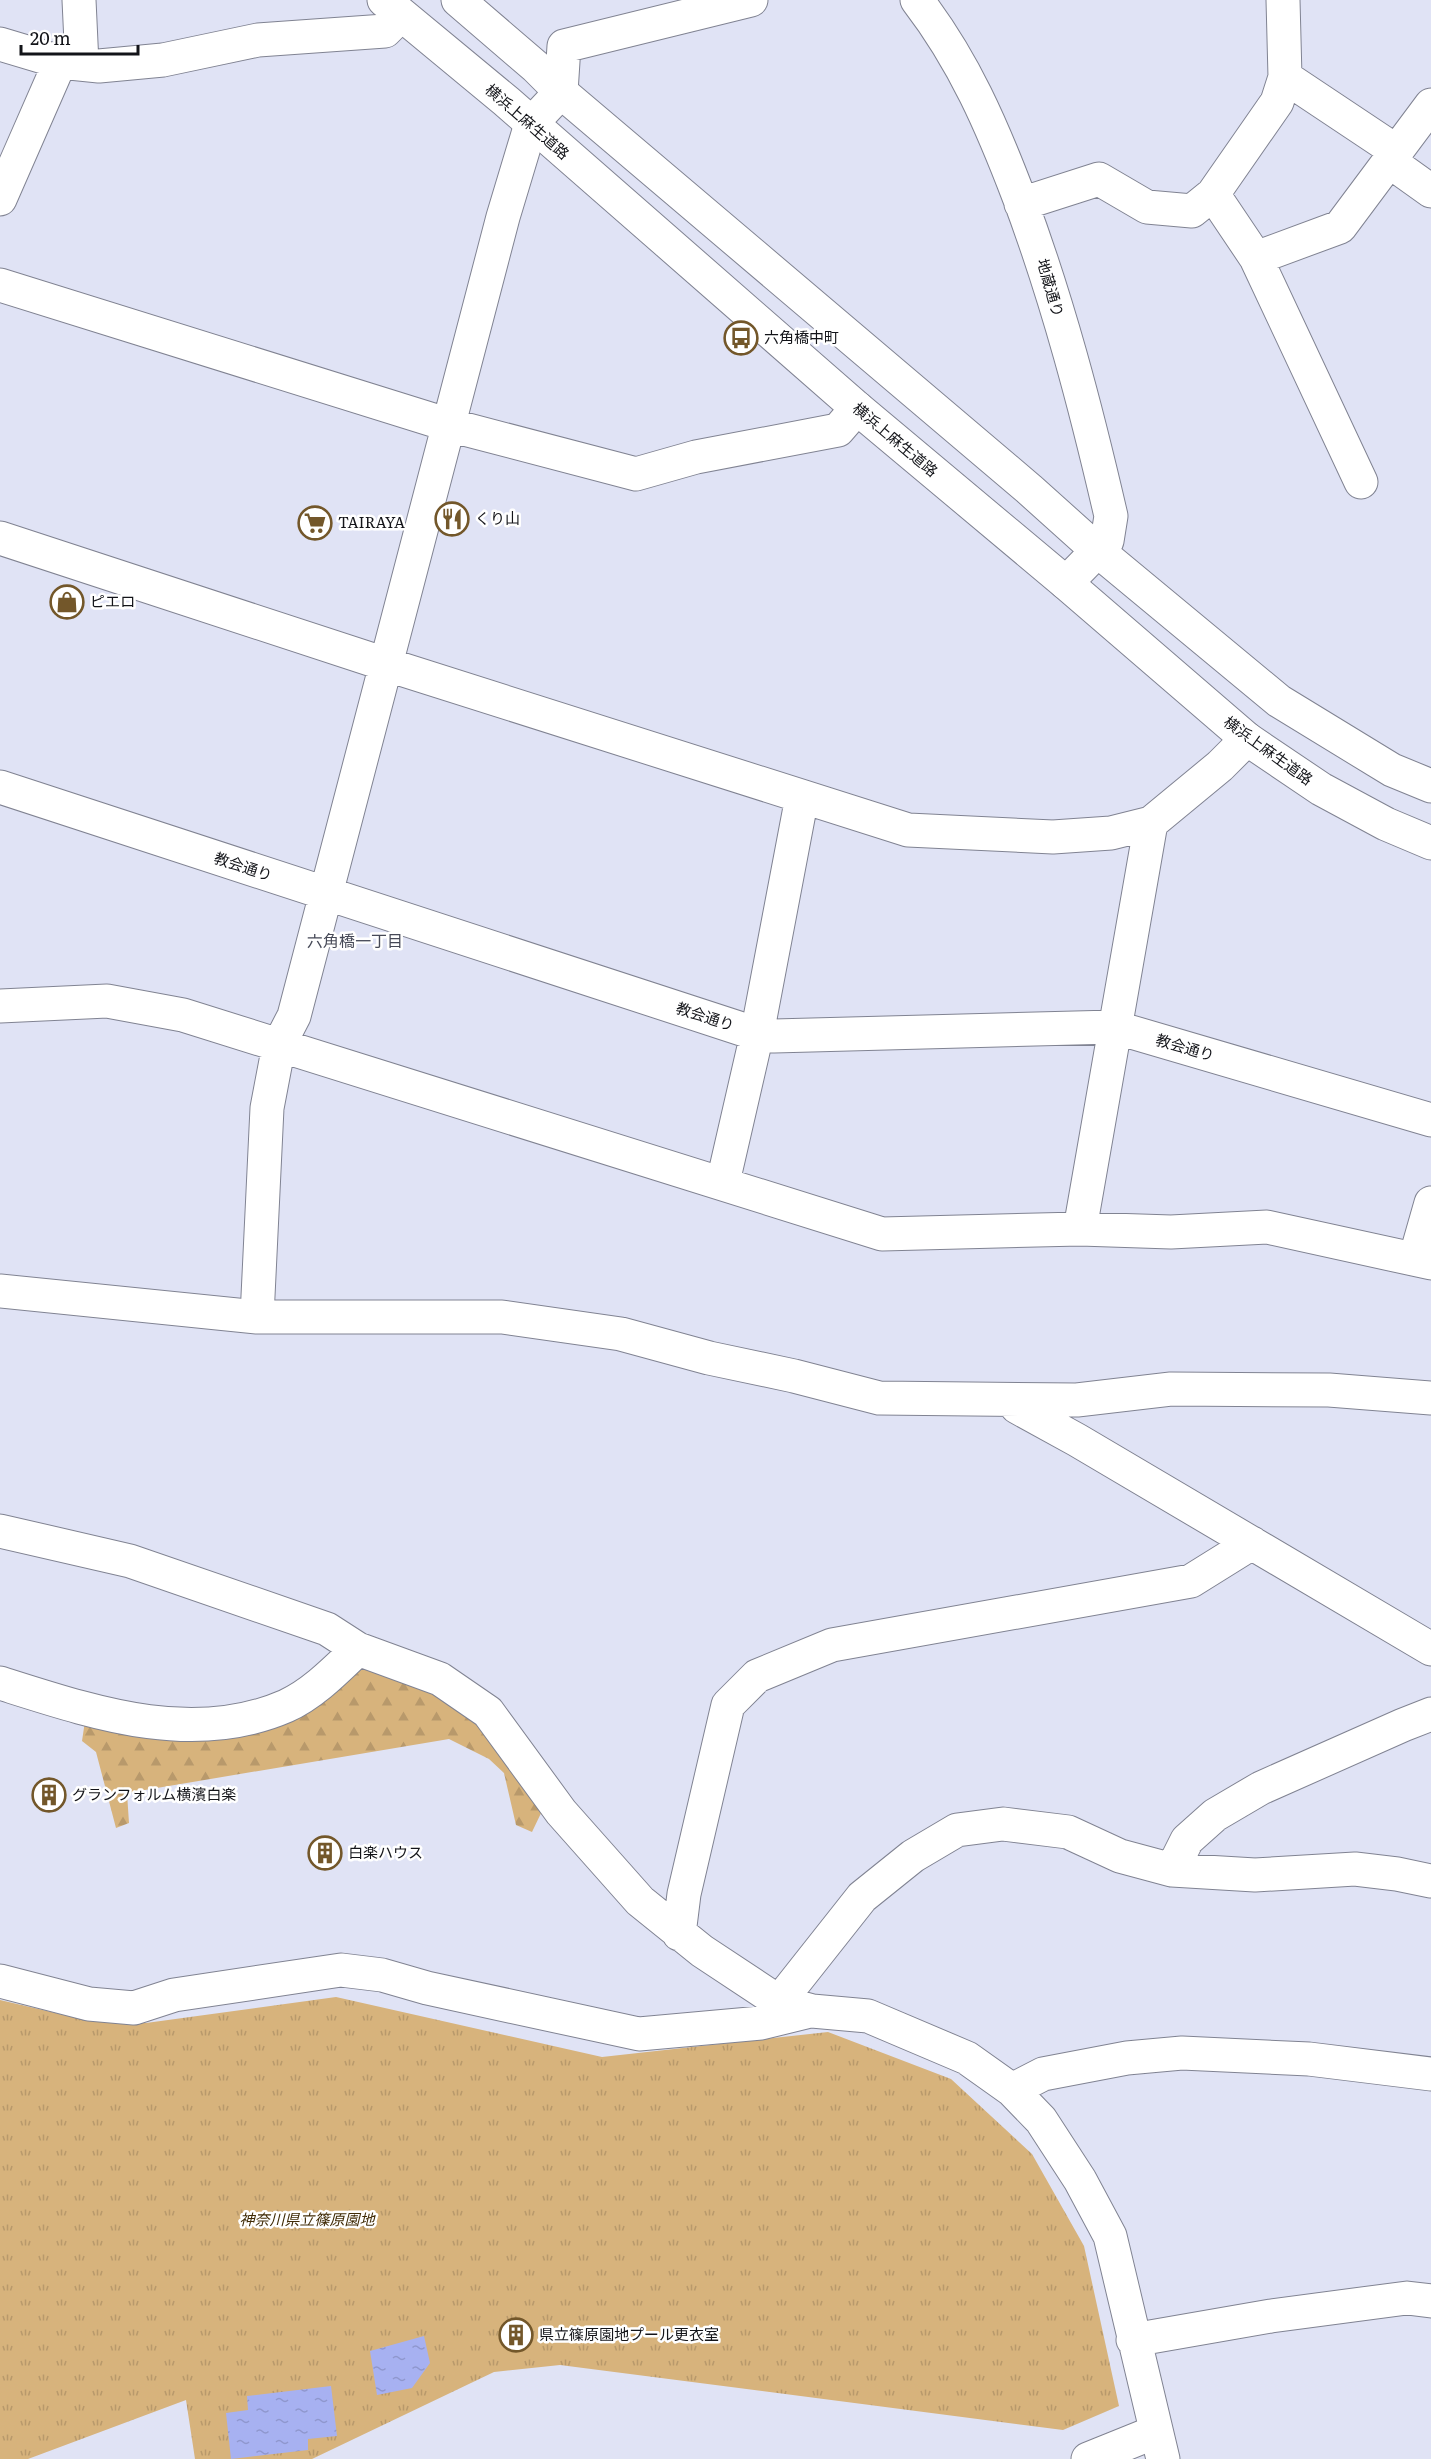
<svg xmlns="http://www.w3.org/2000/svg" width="1431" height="2459" viewBox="0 0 1431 2459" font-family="Literata,'Noto Sans JP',serif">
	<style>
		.grass { fill: url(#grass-tufts) }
		.forest { fill: url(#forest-firs) }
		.water { fill: url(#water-ripples) }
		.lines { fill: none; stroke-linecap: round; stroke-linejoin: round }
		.street-casing { stroke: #808392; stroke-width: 35 }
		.secondary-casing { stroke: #808392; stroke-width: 35 }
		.primary-casing { stroke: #808392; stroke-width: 35 }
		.street { stroke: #fff; stroke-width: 33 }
		.secondary { stroke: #fff; stroke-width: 33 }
		.primary { stroke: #fff; stroke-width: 33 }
		.labels { text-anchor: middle; stroke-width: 5; stroke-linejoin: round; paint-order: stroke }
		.street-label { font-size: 15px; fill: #131419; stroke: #fff }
		.poi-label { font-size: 15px; fill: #131419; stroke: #fff; text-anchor: start }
		.park-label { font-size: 15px; font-style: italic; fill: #412c07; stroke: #fff }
		.neighbourhood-label { font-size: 16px; fill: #464957; stroke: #fff }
	</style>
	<defs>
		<pattern id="grass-tufts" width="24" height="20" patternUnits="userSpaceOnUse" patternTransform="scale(1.5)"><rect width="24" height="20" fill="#d7b37c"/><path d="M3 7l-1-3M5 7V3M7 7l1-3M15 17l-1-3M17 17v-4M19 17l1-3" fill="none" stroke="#b8996b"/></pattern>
		<pattern id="forest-firs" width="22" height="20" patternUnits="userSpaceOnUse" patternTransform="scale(1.5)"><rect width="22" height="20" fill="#d7b37c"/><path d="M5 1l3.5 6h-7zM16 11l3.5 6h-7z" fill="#b8996b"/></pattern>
		<pattern id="water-ripples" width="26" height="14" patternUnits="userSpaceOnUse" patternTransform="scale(1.5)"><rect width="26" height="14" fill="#a7b1f1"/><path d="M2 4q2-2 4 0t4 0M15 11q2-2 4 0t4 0" fill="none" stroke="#8f97ce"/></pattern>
	</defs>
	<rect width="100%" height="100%" fill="#e0e3f5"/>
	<path class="grass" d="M336,1997l266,60 226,-25 123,47 81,75 52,92 35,160 -56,24 -503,-65 -66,7 -182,87h-117l-9,-59 -158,59h-28v-459l77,18 69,5z"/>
	<path class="forest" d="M361,1662l61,19 66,52 55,76 -11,23 -16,-7 -12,-52 -15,-14 -40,-20 -322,54 2,30 -13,5 -20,-76 -14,-11 3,-20 83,15z"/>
	<path class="water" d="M424,2336l6,27 -18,25 -35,7 -7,-44z
		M331,2386l6,50 -29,3v11l-77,9 -5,-46 22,-3 -1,-14z"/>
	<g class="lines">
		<g class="street-casing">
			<path id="street" d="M79,0l3,64
				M917,0c47,61 75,126 102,197 39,104 67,211 92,319l-4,25 -41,42
				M0,44l60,18 39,4 64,-6 95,-20 127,-9 16,-16
				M1285,77l111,74
				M1389,161l42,30
				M1213,194l43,64 105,224
				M0,199l60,-137
				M1021,204l78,-25 48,28 45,4 21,-17 64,-92 8,-25 -2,-77
				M1256,258l84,-31 91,-122
				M0,285l449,140 187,49 60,-17 142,-27 19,-22
				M0,538l385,126 523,166 145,7 58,-4 40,-10 69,-57 27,-27
				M0,787l757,247 17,2 340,-9 317,93
				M0,1006l107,-5 76,14 699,219 198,-5 91,3 96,-5 164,36
				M723,1182l34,-148 45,-237
				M1080,1229l71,-406
				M1415,1259l16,-56
				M0,1291l257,26h245l119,17 88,24 85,18 85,22 198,2 94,-11 158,1 102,8
				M257,1317l10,-209 12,-63 15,-29 209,-799 28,-93 30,-32 3,-46 187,-46
				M1015,1400l2,7 60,33 354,209
				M0,1531l130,30 197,68 31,20 82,30 48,33 73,100 79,89 62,50 77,51 33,9 56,5 99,42 45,32 29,30 39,60 30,56 53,223
				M0,1683c92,29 192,64 286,23 27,-12 51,-37 72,-57
				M1172,1870l15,-30 28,-25 46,-27 142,-63 28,-11
				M679,1934l5,-40 44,-189 29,-29 75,-31 359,-64 61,-38
				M0,1981l89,23 45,4 40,-13 167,-25 41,5 45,13 212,46 122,-11 49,-12
				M779,2002l83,-105 51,-41 44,-26 46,-6 65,8 52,24 52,14 83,5 100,-6 42,5 34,7
				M1012,2090l31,-16 84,-16 55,-5 127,6 122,15
				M1133,2340l138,-24 136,-18 24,3"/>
		</g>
		<g class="secondary-casing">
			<path id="secondary" d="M1088,2459l67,-27"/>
		</g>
		<g class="primary-casing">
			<path id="primary" d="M384,0l122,101 351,307 209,175 181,156 74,50 65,35 45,19
				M458,0l78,67 25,25 468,397 69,62 181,150 113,69 39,16"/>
		</g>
		<use href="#street" class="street"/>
		<use href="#secondary" class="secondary"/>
		<use href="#primary" class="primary"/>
	</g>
	<defs>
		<g id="bus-ring" transform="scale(1.725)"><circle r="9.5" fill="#fff" stroke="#73572a" stroke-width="1.5"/><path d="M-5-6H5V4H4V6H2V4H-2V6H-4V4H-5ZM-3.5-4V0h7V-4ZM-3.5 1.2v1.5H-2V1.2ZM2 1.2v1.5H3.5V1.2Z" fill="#73572a"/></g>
		<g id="restaurant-ring" transform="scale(1.725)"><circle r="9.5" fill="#fff" stroke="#73572a" stroke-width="1.5"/><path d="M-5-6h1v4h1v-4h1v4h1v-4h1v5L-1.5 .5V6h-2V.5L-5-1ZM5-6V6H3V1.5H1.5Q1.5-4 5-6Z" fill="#73572a"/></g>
		<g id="supermarket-ring" transform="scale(1.725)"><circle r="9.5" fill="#fff" stroke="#73572a" stroke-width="1.5"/><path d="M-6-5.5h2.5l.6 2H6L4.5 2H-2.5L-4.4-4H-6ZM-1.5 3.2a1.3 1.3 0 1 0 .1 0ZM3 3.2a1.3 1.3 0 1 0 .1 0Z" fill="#73572a"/></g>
		<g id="shop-ring" transform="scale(1.725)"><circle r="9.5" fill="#fff" stroke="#73572a" stroke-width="1.5"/><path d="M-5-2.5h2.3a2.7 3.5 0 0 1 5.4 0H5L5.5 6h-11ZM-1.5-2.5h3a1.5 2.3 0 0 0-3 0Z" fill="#73572a"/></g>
		<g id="building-ring" transform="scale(1.725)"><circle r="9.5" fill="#fff" stroke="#73572a" stroke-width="1.5"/><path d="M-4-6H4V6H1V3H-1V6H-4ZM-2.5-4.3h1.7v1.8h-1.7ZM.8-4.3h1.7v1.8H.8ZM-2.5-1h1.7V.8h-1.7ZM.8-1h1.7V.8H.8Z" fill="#73572a"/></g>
	</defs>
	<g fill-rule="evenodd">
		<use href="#bus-ring" x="741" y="338"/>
		<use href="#restaurant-ring" x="452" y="519"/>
		<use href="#supermarket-ring" x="315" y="523"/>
		<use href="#shop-ring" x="67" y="602"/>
		<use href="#building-ring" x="49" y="1795"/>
		<use href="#building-ring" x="325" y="1853"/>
		<use href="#building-ring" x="516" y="2335"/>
	</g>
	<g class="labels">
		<g class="street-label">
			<text transform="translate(527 122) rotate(41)" y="5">横浜上麻生道路</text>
			<text transform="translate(1050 288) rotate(74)" y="5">地蔵通り</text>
			<text transform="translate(895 440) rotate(40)" y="5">横浜上麻生道路</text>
			<text transform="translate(1268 751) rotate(36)" y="5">横浜上麻生道路</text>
			<text transform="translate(243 867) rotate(18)" y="5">教会通り</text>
			<text transform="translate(705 1017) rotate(18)" y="5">教会通り</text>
			<text transform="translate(1185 1048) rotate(16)" y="5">教会通り</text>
		</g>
		<g class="poi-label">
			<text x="764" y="343">六角橋中町</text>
			<text x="475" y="524">くり山</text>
			<text x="338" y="528">TAIRAYA</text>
			<text x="90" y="607">ピエロ</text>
			<text x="72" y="1800">グランフォルム横濱白楽</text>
			<text x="348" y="1858">白楽ハウス</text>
			<text x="539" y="2340">県立篠原園地プール更衣室</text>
		</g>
		<g class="park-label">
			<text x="307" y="2225">神奈川県立篠原園地</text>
		</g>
		<g class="neighbourhood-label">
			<text x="355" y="947">六角橋一丁目</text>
		</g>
	</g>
	<path d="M21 45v9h117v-9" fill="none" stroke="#131419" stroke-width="3"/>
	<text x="30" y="45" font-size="18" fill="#131419" stroke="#ffffff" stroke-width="4.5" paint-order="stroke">20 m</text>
</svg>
